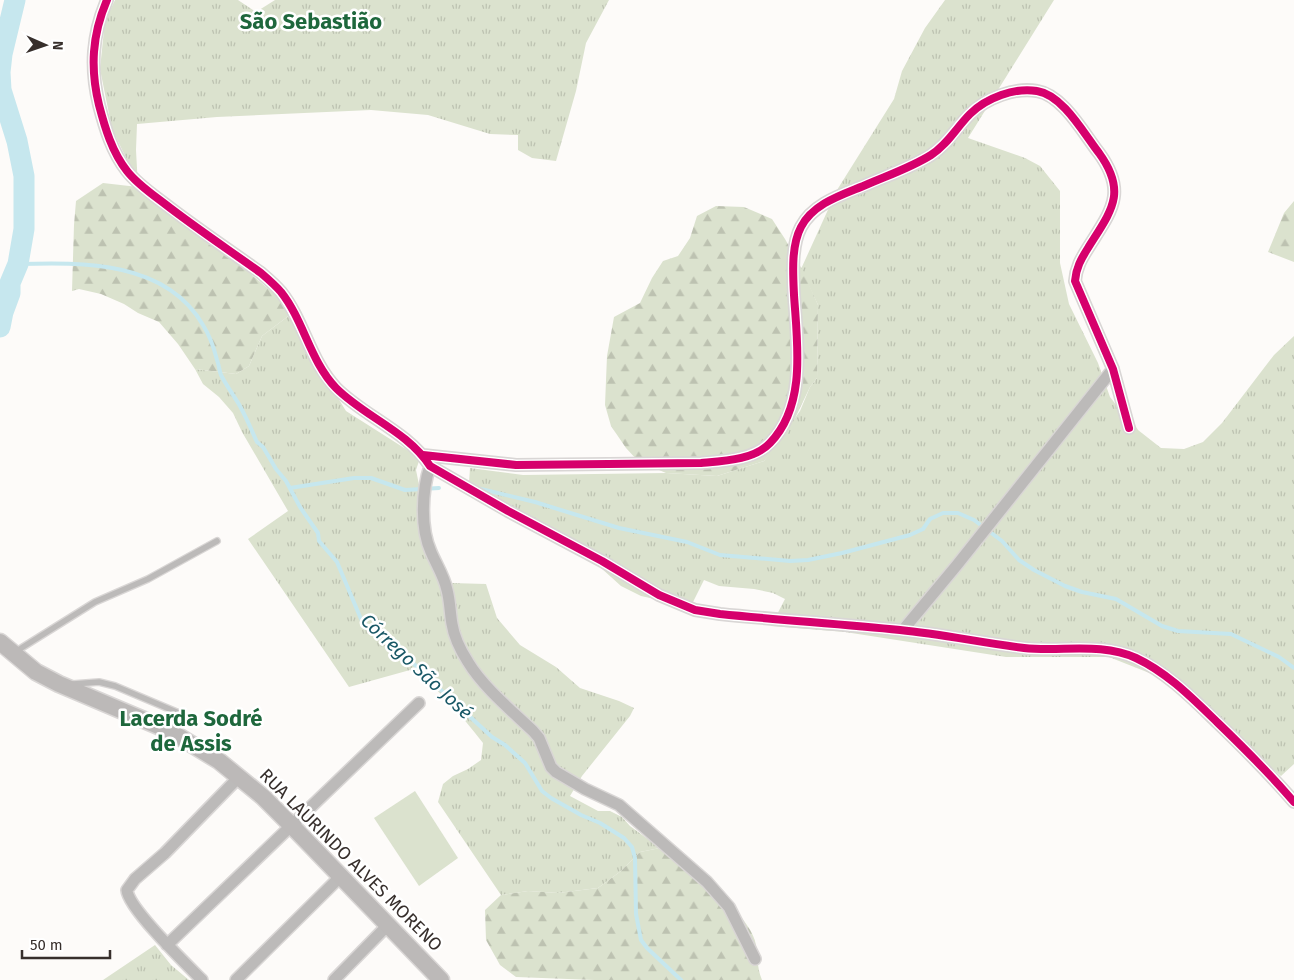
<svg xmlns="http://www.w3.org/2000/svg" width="1294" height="980" viewBox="0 0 1294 980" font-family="'Fira Sans',sans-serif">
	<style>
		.grass { fill: url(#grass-tufts) }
		.forest { fill: url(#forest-firs) }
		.park { fill: #dbe2ce }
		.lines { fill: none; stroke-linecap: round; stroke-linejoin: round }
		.stream { stroke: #c6e7ee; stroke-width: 4 }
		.river { stroke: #c6e7ee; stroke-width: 21 }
		.lane-casing { stroke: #d9d6d5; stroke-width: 8 }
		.street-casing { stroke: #d9d6d5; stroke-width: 14 }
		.secondary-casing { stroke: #d9d6d5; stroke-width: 19 }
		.lane { stroke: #bcbab9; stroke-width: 5.5 }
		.street { stroke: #bcbab9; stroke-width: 11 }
		.secondary { stroke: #bcb9b8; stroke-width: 16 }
		.cycleway-casing { stroke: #fff; stroke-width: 11 }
		.cycleway { stroke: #d6006c; stroke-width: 8 }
		.labels { text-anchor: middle; stroke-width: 5; stroke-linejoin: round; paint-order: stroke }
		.street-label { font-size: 18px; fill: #372f2c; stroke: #fff }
		.water-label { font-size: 19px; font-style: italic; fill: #195866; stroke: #fff }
		.district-label { font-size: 22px; font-weight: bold; fill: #1e673c; stroke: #fff }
	</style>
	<defs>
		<pattern id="grass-tufts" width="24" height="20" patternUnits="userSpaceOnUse" patternTransform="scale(1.25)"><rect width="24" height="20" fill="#dbe2ce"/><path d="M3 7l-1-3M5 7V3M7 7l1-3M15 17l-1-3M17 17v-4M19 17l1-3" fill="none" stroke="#bdc2b1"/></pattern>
		<pattern id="forest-firs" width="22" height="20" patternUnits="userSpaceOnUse" patternTransform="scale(1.25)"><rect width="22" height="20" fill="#dbe2ce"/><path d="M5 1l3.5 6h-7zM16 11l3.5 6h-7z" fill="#bdc2b1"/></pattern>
	</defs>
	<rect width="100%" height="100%" fill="#fdfbf9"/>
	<path class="grass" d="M115,0h123l18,12 19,-12h334l-23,43 -10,48 -20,70 -24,-3 -14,-8v-15l-28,-1 -62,-19 -57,-5 -154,7 -80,7 -1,26 2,37 -9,-23 -17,-35 -12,-60 5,-49z
		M945,0h109l-86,138 57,20 15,8 20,25v72l9,41 29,59 12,34 7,9 11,8 10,16 23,18 23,1 19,-7 19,-19 52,-68 20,-19v428l-13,12 -114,-96 -58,-23h-103l-161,-25 -74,-6 14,-27 -12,-6 -19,-4 -35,-3 -15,-6 -13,26 -32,-6 -18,-4 -20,-10 -40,-36 -112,-67 1,-15 53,7 143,-2 51,3 47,-15 36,-50 10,-24 7,-9 1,-73 -17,-36 36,-79 57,-91 8,-28 23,-43z
		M291,314l19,39 36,58 74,47 -4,12 10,49 2,29 23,35 35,1 11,34 23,27 36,22 24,21 39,13 15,7 -4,8 -48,60 -12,20 28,15h12l12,6 8,9 30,22 -20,4 -19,19 -23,17 -40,5 -30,-2 -27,4 -63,-93 5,-18 10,-8 15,-7 13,-9 2,-17c-23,-29 -41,-53 -73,-73l-61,17 -101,-148 40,-28 -46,-79 -9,-19 -14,-16 -16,-13 -8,-15 41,5 13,-8 13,-30z
		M155,945l16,20 18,15h-86z"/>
	<path class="forest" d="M103,183l35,4 108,83 32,27 13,17 -29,22 -13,30 -13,8 -41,-5 -17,-25 -19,-22 -21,-9 -14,-9 -23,-10 -22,-5 -7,2 2,-66 2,-24z
		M1294,201v61l-26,-10 16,-39z
		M716,206l28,1 28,12 13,20 18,32 15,34 -1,73 -7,9 -22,46 -24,28 -47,15 -51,-3 -28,-12 -12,-13 -15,-22 -6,-21 2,-49 7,-39 26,-14 12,-25 11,-17 15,-5 12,-18 7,-22z
		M660,848l74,60c8,10 20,24 22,37 3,14 0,20 6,35h-168l-78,-3 -16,-12 -14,-25 -1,-30 16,-15 27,-4 30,2 40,-5 23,-17 19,-19z"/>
	<path class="park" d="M415,791l43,67 -39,28 -45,-68z"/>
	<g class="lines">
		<path class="stream" d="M18,264c65,-2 148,-3 185,61 7,11 11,23 14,35 2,5 2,10 4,15 4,8 9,15 14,23 9,13 15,29 22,44l6,5 13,22 10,12 14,26 18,26 1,8 18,21 24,57 7,8 25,12 18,22 19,19 62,57 13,8 20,18 17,28 9,7 30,17 19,8 24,15 8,9 3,11 1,56 5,26 6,8 34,32
			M290,488l64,-10h17l34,12 34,-2
			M477,488l58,14 84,26 68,14 33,13 70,6 18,-1 34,-7 68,-18 13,-6 7,-10 13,-6h15l16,7 28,21 17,19 15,10 31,16 17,6 34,7 46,27 16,5 53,3 48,23 15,11"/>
		<path class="river" d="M0,327l3,-15 7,-19v-10l8,-19 6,-35v-53l-7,-35 -16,-51 -1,-18 2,-18 13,-54"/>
		<g class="lane-casing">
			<path id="lane" d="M15,652l80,-50 53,-23 69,-38
				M73,684l26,-2 16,4 71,30"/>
		</g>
		<g class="street-casing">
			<path id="street" d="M107,0c-15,35 -17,68 -8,105 6,23 13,47 28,66 10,13 25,23 38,33 31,24 64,46 96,69 7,6 14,12 20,19 23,29 29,69 55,96 29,29 71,43 94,78l78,45 94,50 57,34 36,15 25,4c60,6 120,10 180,16 42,4 82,13 124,18 37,4 77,-6 112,10 32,15 57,41 82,65 27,26 52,51 76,79
				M423,455l93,10 185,-2c23,-2 53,-3 69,-20 37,-38 27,-101 24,-148 -1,-21 -3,-49 7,-68 13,-25 44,-33 67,-43 21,-9 44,-17 63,-29 17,-11 25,-27 39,-41 16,-16 45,-27 67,-23 26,4 47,43 62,62 29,40 12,58 -11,95 -7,11 -12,20 -13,33l38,88 16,59
				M430,466c-8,24 -10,62 1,86 5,12 13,24 16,38 3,11 3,23 5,34 2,13 9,27 16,38 15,25 44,49 65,69l6,7 12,29 5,5 29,17 34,16 88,77 22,25 26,52
				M903,630l54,-65 156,-196
				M167,945l252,-242
				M202,980c-15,-15 -74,-72 -75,-90l8,-11 30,-26 74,-76
				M236,980l105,-104
				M334,980l53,-54"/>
		</g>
		<g class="secondary-casing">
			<path id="secondary" d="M0,642l36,30 23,12 111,47 49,30 44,36 28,28 150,155"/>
		</g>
		<use href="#lane" class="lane"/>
		<use href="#street" class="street"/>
		<use href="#secondary" class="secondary"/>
		<g class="cycleway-casing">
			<path id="cycleway" d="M107,0c-15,35 -17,68 -8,105 6,23 13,47 28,66 10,13 25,23 38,33 31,24 64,46 96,69 7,6 14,12 20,19 23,29 29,69 55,96 29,29 71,43 94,78l78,45 94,50 57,34 36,15 25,4c60,6 120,10 180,16 42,4 82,13 124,18 37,4 77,-6 112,10 32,15 57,41 82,65 27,26 52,51 76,79
				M423,455l93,10 185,-2c23,-2 53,-3 69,-20 37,-38 27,-101 24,-148 -1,-21 -3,-49 7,-68 13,-25 44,-33 67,-43 21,-9 44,-17 63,-29 17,-11 25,-27 39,-41 16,-16 45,-27 67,-23 26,4 47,43 62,62 29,40 12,58 -11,95 -7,11 -12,20 -13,33l38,88 16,59"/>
		</g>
		<use href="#cycleway" class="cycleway"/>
	</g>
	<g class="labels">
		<g class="street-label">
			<text transform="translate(351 860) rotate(45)" y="6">RUA LAURINDO ALVES MORENO</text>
		</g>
		<g class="water-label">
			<text transform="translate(417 666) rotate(43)" y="7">Córrego São José</text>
		</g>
		<g class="district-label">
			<text x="311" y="29">São Sebastião</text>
			<text x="191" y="726">Lacerda Sodré<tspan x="191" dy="25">de Assis</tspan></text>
		</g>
	</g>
	<g transform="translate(45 45) rotate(92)" stroke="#ffffff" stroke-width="4" paint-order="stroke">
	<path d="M0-4L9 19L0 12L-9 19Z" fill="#372f2c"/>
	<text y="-8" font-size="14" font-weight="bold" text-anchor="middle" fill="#372f2c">N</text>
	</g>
	<path d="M22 950v8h88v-8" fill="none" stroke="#372f2c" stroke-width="2.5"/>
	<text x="30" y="950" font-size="15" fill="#372f2c" stroke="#ffffff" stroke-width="4" paint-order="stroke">50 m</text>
</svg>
